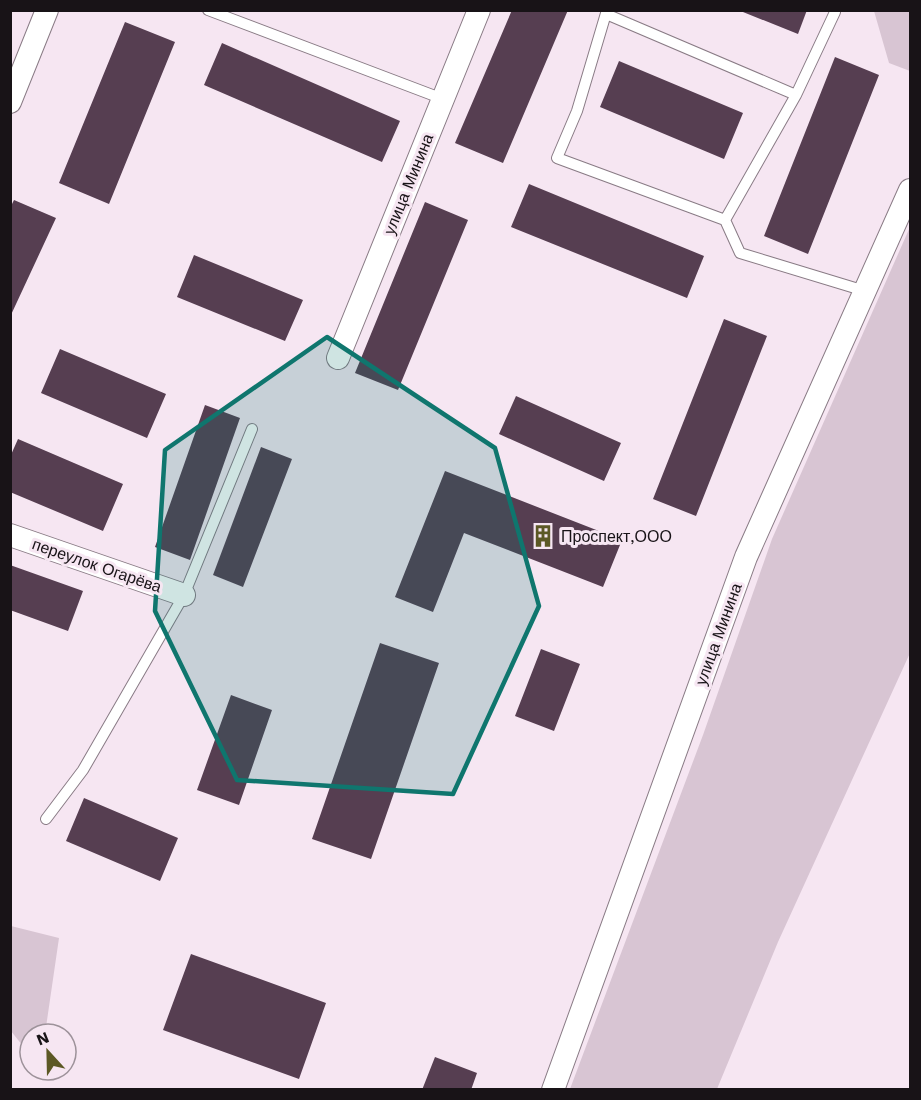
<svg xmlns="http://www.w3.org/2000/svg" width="921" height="1100" viewBox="0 0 921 1100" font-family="'Work Sans',sans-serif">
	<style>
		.green { fill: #d8c5d3 }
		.building { fill: #563e51 }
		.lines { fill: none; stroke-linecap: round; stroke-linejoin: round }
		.service-casing { stroke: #897b85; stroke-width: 12 }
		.minor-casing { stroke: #897b85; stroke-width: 24 }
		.service { stroke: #fff; stroke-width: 10 }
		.minor { stroke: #fff; stroke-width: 22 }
		.marked { fill: #0f766e; fill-opacity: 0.2; stroke: #0f766e; stroke-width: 4.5; stroke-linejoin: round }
		.labels { text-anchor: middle; stroke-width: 6; stroke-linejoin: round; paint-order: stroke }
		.street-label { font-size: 16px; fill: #181317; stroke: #f6e6f2 }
		.poi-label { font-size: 16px; fill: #181317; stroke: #f6e6f2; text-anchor: start }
	</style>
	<rect width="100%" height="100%" fill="#f6e6f2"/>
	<path class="green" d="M874,11h36v60l-21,-8z
		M910,227v426l-132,289 -61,147h-147l133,-354 69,-196z
		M11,926l48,12 -14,96h-15v21l-19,-24z"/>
	<path class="building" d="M512,10h56l-65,153 -48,-20z
		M738,10h69l-9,24z
		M125,22l50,20 -66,162 -50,-21z
		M222,43l178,78 -18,41 -178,-77z
		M835,57l44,18 -71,179 -44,-18z
		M619,61l124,52 -19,46 -124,-52z
		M529,184l175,72 -17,42 -176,-71z
		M14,200l42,18 -46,99v-109z
		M425,202l43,18 -70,170 -43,-17z
		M194,255l109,45 -18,41 -108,-44z
		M724,319l43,17 -71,180 -43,-17z
		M60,349l106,45 -19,44 -106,-45z
		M516,396l105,47 -17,38 -105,-47z
		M205,405l35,13 -50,142 -35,-13z
		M18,439l105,45 -20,47 -93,-39v-35z
		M261,447l31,12 -49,128 -30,-12z
		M445,471l177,69 -19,47 -139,-54 -31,79 -38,-15z
		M10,565l73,26 -15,40 -58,-21z
		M380,643l59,20 -68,196 -59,-20z
		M541,649l39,15 -26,67 -39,-15z
		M231,695l41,15 -33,95 -42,-15z
		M84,798l94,40 -18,43 -94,-40z
		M191,954l135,49 -27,76 -136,-49z
		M435,1057l42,16 -6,17h-49z"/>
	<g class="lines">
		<g class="service-casing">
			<path id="service" d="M208,10l235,89
				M607,10l-30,101 -20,47 168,62 15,33 125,38
				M606,14l190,81
				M725,220l71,-125 39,-83
				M46,819l37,-49 101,-175 68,-166"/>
		</g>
		<g class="minor-casing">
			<path id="minor" d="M10,102l37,-92
				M338,358l141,-348
				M10,535l174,60
				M553,1090l193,-533 164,-367"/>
		</g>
		<use href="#service" class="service"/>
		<use href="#minor" class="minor"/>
	</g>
	<path class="marked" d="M327,337l168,111 44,158 -86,188 -216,-14 -82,-169 10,-161z"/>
	<defs>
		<g id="building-bare" transform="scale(1.8)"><path d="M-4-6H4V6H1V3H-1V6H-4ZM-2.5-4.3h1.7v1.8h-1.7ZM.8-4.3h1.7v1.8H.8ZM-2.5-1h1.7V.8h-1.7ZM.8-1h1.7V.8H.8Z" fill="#5c5825" stroke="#f6e6f2" stroke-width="2.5" paint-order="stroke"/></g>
	</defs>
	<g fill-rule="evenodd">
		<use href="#building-bare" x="543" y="536"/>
	</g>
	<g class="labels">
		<g class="street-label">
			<text transform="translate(408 184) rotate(-68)" y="6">улица Минина</text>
			<text transform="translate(97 565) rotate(19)" y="6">переулок Огарёва</text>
			<text transform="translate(718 634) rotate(-70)" y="6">улица Минина</text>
		</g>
		<g class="poi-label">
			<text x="561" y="542">Проспект,ООО</text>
		</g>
	</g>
	<rect width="921" height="1100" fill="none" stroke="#181317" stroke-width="24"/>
	<g transform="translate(48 1052) rotate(338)"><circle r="28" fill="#f6e6f2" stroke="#9d929a" stroke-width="1.5"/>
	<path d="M0-4.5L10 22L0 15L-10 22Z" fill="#5c5825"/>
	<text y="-9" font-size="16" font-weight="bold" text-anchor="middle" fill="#181317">N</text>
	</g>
</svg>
